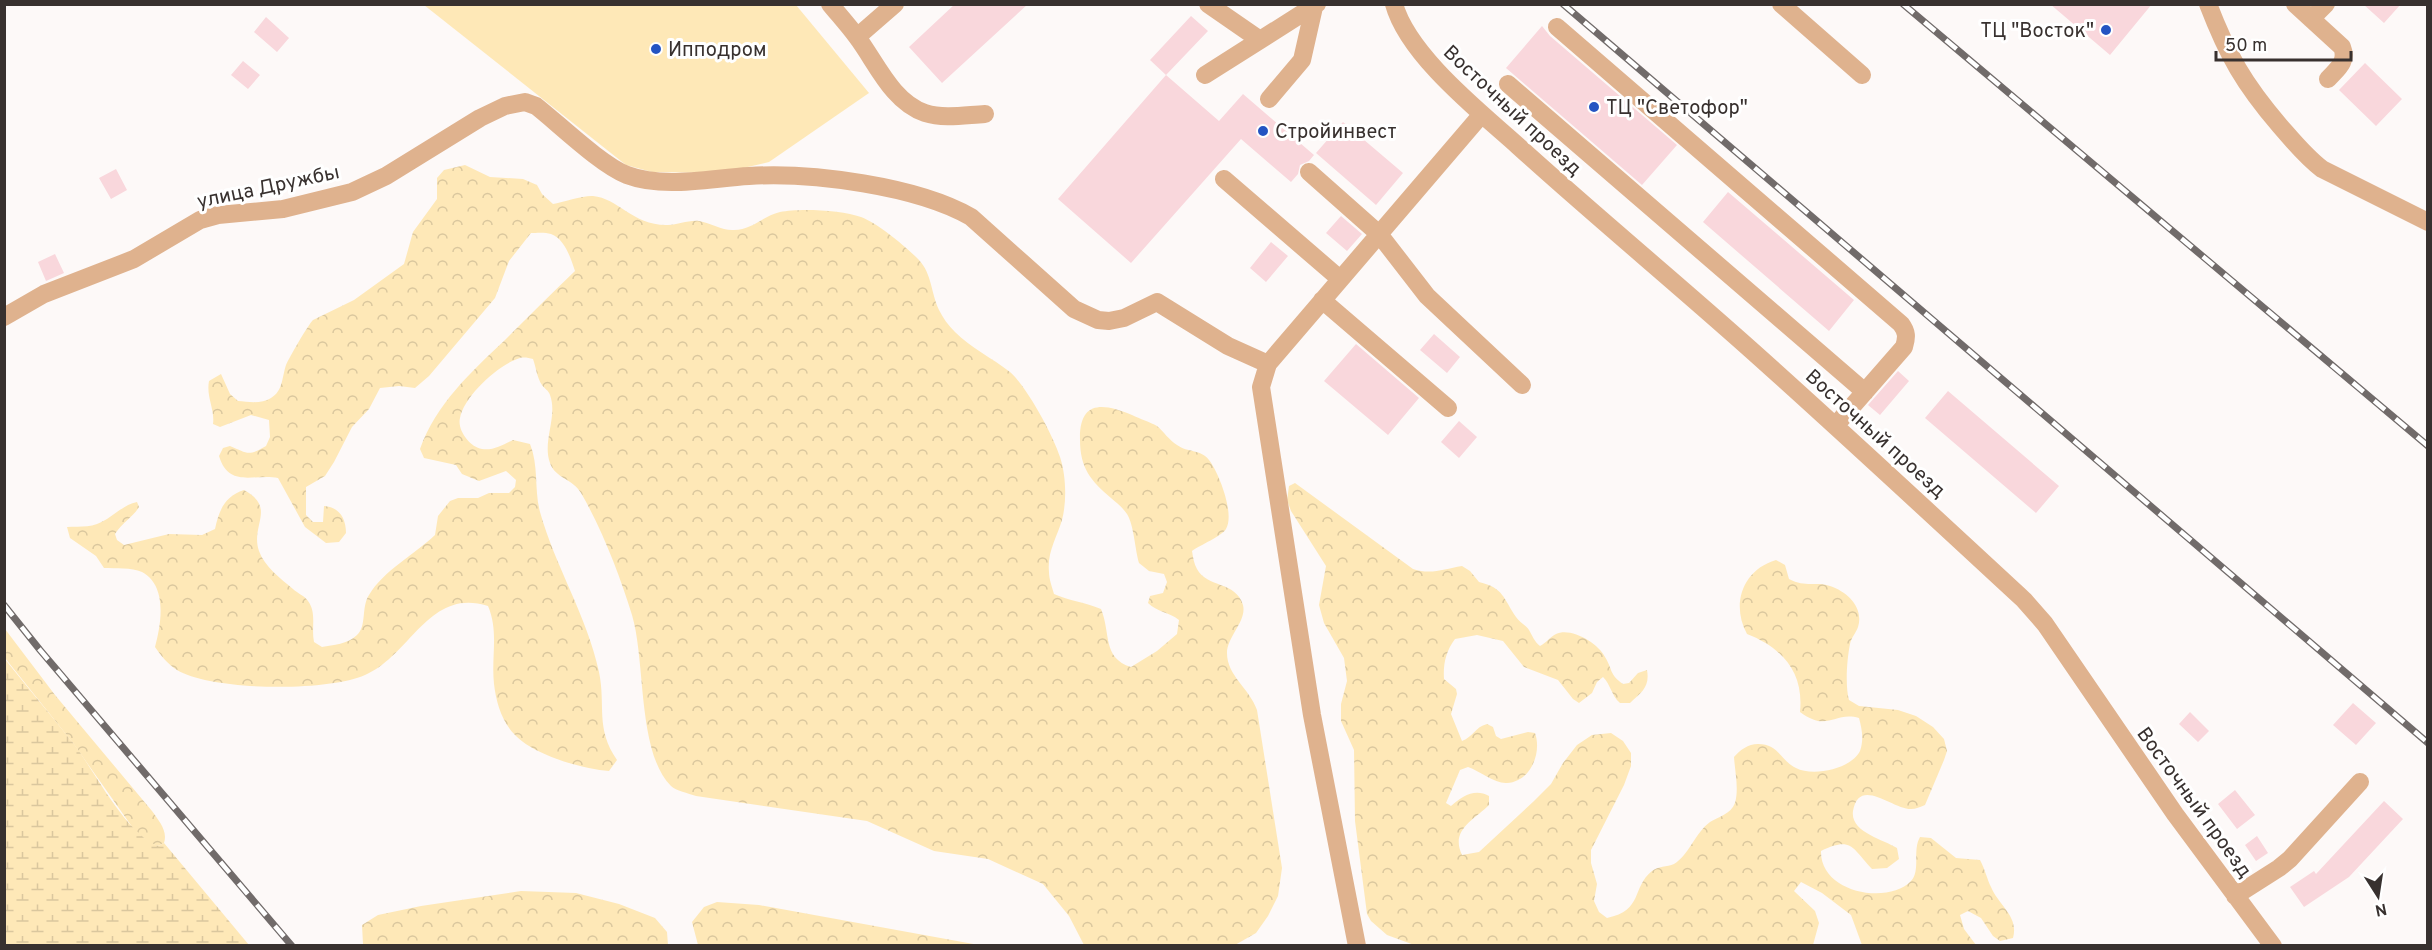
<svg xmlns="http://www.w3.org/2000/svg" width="2432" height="950" viewBox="0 0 2432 950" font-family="Overpass,sans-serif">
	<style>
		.green { fill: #fee8b7 }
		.forest { fill: url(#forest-crowns) }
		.wetland { fill: url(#wetland-marsh) }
		.building { fill: #f9d7dc }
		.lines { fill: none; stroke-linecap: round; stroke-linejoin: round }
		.minor { stroke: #dfb28e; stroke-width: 18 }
		.rail-casing { stroke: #716b6a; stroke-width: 7 }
		.rail { stroke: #fff; stroke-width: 4.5; stroke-dasharray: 14; stroke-linecap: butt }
		.poi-dot { fill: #2454c2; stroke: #fff; stroke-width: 2 }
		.labels { text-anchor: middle; stroke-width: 6; stroke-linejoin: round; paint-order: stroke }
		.poi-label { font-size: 20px; fill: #38312f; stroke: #fff; text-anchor: start }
		.street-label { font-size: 20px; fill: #38312f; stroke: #fff }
	</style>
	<defs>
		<pattern id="forest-crowns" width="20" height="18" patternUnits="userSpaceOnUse" patternTransform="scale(1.5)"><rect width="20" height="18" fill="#fee8b7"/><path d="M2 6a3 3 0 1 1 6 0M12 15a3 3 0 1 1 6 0" fill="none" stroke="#dac79e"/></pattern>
		<pattern id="wetland-marsh" width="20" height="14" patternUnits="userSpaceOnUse" patternTransform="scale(1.5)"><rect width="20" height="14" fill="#fee8b7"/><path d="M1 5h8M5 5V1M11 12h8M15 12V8" fill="none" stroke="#dac79e"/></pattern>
	</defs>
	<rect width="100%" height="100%" fill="#fdf9f8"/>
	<path class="green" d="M424,5h372l73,88 -100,69 -47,11 -70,-1 -26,-7z"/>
	<path class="forest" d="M465,165l25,12 33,2 14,6 5,9 11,10c10,-2 32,-9 40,-8 25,2 40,30 75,29 10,0 20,-5 31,-4 12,2 24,10 35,9 18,0 29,-14 46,-18 19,-4 62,-2 81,5 18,7 44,29 58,43 13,14 12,33 20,50 4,8 9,15 16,22 16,16 37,26 55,40 17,15 43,63 50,85 6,18 7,44 2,63 -5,17 -15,32 -13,52 0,7 3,15 5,22 15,7 31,8 47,15 10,24 1,49 30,58l26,-16 20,-17 2,-14c-10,-8 -22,-8 -31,-17l2,-7 13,-3 4,-11 -3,-8 -15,-3 -10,-8c-4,-13 -5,-38 -12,-49 -4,-6 -10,-11 -16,-16 -20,-17 -31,-30 -31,-58 -1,-40 23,-37 52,-25 8,4 18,7 25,11 7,6 12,14 20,19 11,8 24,4 32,15 10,13 26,54 17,69 -4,7 -26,16 -34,22 1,6 2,13 5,18 10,19 39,12 46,36 4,16 -16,32 -16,48 0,23 23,36 30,57l25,158 -4,28 -10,20 -12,17 -21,12h-151l-15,-29 -26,-32 -55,-25 -54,-8 -67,-30 -171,-25c-8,-3 -20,-5 -25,-10 -34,-34 -25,-124 -39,-171 -12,-39 -30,-86 -51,-122 -8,-14 -26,-15 -31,-30 -8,-22 8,-46 0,-68 -1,-4 -6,-7 -8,-10 -5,-7 -6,-18 -9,-26 -4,-1 -9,-2 -13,-1 -21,6 -56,38 -60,60 -3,12 10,29 22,31 11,2 22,-5 31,-9l17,4c9,22 4,45 10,68 15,54 47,104 59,160 7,34 -4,56 18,88l-8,11c-27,-2 -75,-16 -94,-36 -13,-13 -19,-33 -21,-51 -3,-28 5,-52 -6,-78 -59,-19 -77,49 -123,69 -38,17 -153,16 -188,-5 -9,-6 -16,-14 -22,-23 6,-22 13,-61 -13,-75 -11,-5 -26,-3 -38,-4l-8,-12 -26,-18 -3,-11c11,-1 20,1 30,-3 14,-5 25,-19 40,-22l2,5c-6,10 -17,16 -24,27l2,6 7,5 45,-11 33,1 13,-6c4,-19 10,-33 29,-39 33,18 6,35 15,61 5,15 22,28 34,38 4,4 12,7 15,12 9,12 3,27 6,41l8,5c11,-2 26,-3 35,-12 10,-9 4,-28 12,-40 15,-25 45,-40 66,-60l3,-19 12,-15 8,-3h20l11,-5h20l6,-6 1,-7 -10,-9 -27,10 -17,-7 -6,-9 -32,-7 -4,-9c16,-45 51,-77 85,-109 23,-23 46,-46 70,-69 -4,-12 -10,-32 -24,-37 -6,-2 -15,-1 -20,-1l-22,28 -14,37 -66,78 -14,12 -16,-2 -19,2 -11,21 -17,18 -18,35 -9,14 -19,11v28l7,7h10l1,-16c15,1 22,12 22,27l-7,9 -13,1 -21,-16 -27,-49c-23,-5 -49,11 -59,-22l4,-8 7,-2c17,7 18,11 36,0l4,-9 -1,-17 -18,-5 -31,12 -7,-3c2,-15 -7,-27 -4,-43l12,-7 9,20 8,7c11,1 24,3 33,-3 12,-7 11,-21 15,-33 3,-7 22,-40 27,-45l41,-20 50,-36 9,-32 24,-33v-21l7,-8z
		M1295,483l118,86c18,6 31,0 49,-3l8,5 9,11c25,6 24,16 37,35 3,5 10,8 13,13 4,7 5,11 11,16 6,-3 10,-9 16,-12 15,-7 42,9 49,23 8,13 4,17 18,27l6,-1 9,-10 9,-3c3,17 -5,22 -17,33h-10c-9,-8 -9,-18 -17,-26l-6,5 -5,11 -13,10 -6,-4 -15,-19 -34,-13 -21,-26 -26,-6 -22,4c-9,12 -12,25 -11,40l12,10 1,5 -6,20 11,27c11,-4 13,-14 25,-17l6,3 3,9 5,3 27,-7 7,1c7,19 -4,49 -28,50 -12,1 -27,-12 -39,-16l-8,3 -14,33 5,3c11,-10 24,-18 38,-10v9c-15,15 -39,25 -27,50l17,-3 55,-51 17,-17 12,-21 14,-18 15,-10 19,-2 12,8 8,12v13l-7,19 -33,65v13l6,21 -3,17 5,11 8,6c37,-8 24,-30 45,-47 6,-5 15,-4 22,-7 15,-9 21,-31 36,-42 8,-5 21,-8 25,-19 4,-14 0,-31 -1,-46 6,-7 14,-13 24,-13 21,0 23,17 38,24 17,9 55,1 64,-17 4,-11 2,-22 -1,-33 -25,-7 -31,15 -59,-6 4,-39 -17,-64 -53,-78 -16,-29 -5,-64 29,-74l9,5 4,14c17,9 27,2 41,7 18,6 34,22 28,41 -2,6 -7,11 -8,17 -3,15 -5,42 -1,56l10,6 39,4 18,6 17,11 11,12 3,12 -3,9 -19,45c-5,2 -9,4 -14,4 -19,0 -52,-33 -58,2 -3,21 30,28 44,37l2,11 -12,9 -15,1c-20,-21 -20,-33 -51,-18 -1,42 67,54 90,30 10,-11 1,-30 9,-44l11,1 25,20 24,2c5,9 7,19 11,27 8,19 28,29 22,51l-13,3 -7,-5 -12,-18 -13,-7 -8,4 4,14 12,16h-114l-11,-30 -29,-22 -21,-11 -7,9 21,20 4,12 -6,22 -396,1 -30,-11 -16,-14 -4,-7 -12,-93 -1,-71 -13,-29v-17l6,-23 -3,-23 -20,-35 -5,-18 7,-39 -35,-55 -4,-11 2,-14z
		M5,629l50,66 97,116c7,10 16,20 12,32l-6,3 -8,-3 -15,-12 -62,-88 -68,-85z
		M521,891l55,2 43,11 36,14 12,14 1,13 -305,-1 -1,-19 16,-10 43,-9z
		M717,902l42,3 220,40h-281l-6,-23 12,-15z"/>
	<path class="wetland" d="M4,658c23,29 47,57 70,86 21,28 52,90 84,102l6,-3 85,102h-244z"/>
	<path class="building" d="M955,4h73l-86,79 -33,-36z
		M2050,4h102l-42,51z
		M2363,4h38l-17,19z
		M1191,16l17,15 -42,44 -16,-15z
		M266,17l23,21 -12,14 -23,-20z
		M1542,26l8,10 127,109 -35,40 -136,-117z
		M243,61l17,14 -12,14 -17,-14z
		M2365,63l37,36 -26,27 -37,-36z
		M1166,75l53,46 24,-27 71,61 -5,6 -9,4 -2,9 -7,8 -50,-43 -110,124 -73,-64z
		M1343,122l60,51 -27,32 -60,-52z
		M116,169l11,21 -16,9 -12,-21z
		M1728,192l126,108 -25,31 -126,-109z
		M1341,216l21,18 -15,17 -21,-18z
		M1271,242l17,14 -22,26 -16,-14z
		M55,254l9,19 -18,8 -8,-19z
		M1434,334l26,23 -13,16 -27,-23z
		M1356,344l63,54 -31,37 -64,-54z
		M1898,371l11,10 -29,34 -12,-10z
		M1948,391l111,95 -23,27 -111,-95z
		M1459,421l18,16 -18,21 -18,-16z
		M2353,703l23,20 -20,22 -23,-20z
		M2190,712l19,19 -11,11 -19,-18z
		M2235,790l20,25 -18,14 -19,-25z
		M2384,801l19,18 -54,58 -45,30 -14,-20 24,-16 2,3z
		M2257,836l11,17 -12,8 -11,-16z"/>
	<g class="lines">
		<path class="minor" d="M830,4c9,11 19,22 27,33 19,25 35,65 68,76 19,6 40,2 60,1
			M1208,4l52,36
			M1394,4c14,51 85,107 124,142 76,69 156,135 232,203 93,83 183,167 274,251l21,24 130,190 98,132
			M1781,4l81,71
			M2208,4c20,52 36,80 72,122 14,16 26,31 42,43l106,53
			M2295,4l47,43c6,15 -5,22 -14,32
			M2311,19l15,-15
			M1557,27l344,297c6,8 6,13 3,23l-69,79
			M857,37l38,-33
			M1205,75l112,-71
			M1508,84l357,308
			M1269,99l33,-39 12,-53
			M1309,172l70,62 48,62 95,89
			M1224,179l116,100
			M1322,300l126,108
			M4,317l40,-23 90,-35 66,-39 18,-5 65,-6 69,-17 34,-16 94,-58 25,-12 20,-4 11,4c23,18 65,59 91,69 37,14 84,3 122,1 63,-4 168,10 222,41l103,92 24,11 11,1 15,-3 33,-16 71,44 40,18
			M2235,896l44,-28 11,-9 70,-77
			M1357,946l-45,-231 -51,-328 7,-23 214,-250"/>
		<g class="rail-casing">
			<path id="rail" d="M1563,4l865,739
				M1903,4l525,442
				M4,605l36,45 252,296"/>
		</g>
		<use href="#rail" class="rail"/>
	</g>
	<g class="poi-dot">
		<circle cx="2106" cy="30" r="6"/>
		<circle cx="656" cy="49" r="6"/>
		<circle cx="1594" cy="107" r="6"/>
		<circle cx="1263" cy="131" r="6"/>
	</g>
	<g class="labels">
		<g class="poi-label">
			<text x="2094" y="37" text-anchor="end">ТЦ "Восток"</text>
			<text x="668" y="56">Ипподром</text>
			<text x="1606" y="114">ТЦ "Светофор"</text>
			<text x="1275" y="138">Стройинвест</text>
		</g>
		<g class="street-label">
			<text transform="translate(1513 110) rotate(43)" y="7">Восточный проезд</text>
			<text transform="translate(268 186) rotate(-12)" y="7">улица Дружбы</text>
			<text transform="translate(1876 433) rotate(42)" y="7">Восточный проезд</text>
			<text transform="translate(2195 802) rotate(54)" y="7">Восточный проезд</text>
		</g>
	</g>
	<rect width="2432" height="950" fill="none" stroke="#38312f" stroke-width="12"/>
	<g transform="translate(2378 896) rotate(168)" stroke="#ffffff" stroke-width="4.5" paint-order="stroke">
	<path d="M0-4.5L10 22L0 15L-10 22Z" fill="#38312f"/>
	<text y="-9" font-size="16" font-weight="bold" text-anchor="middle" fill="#38312f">N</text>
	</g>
	<path d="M2216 51v9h135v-9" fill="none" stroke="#38312f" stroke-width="3"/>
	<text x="2225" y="51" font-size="18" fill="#38312f" stroke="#ffffff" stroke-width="4.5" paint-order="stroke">50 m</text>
</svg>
